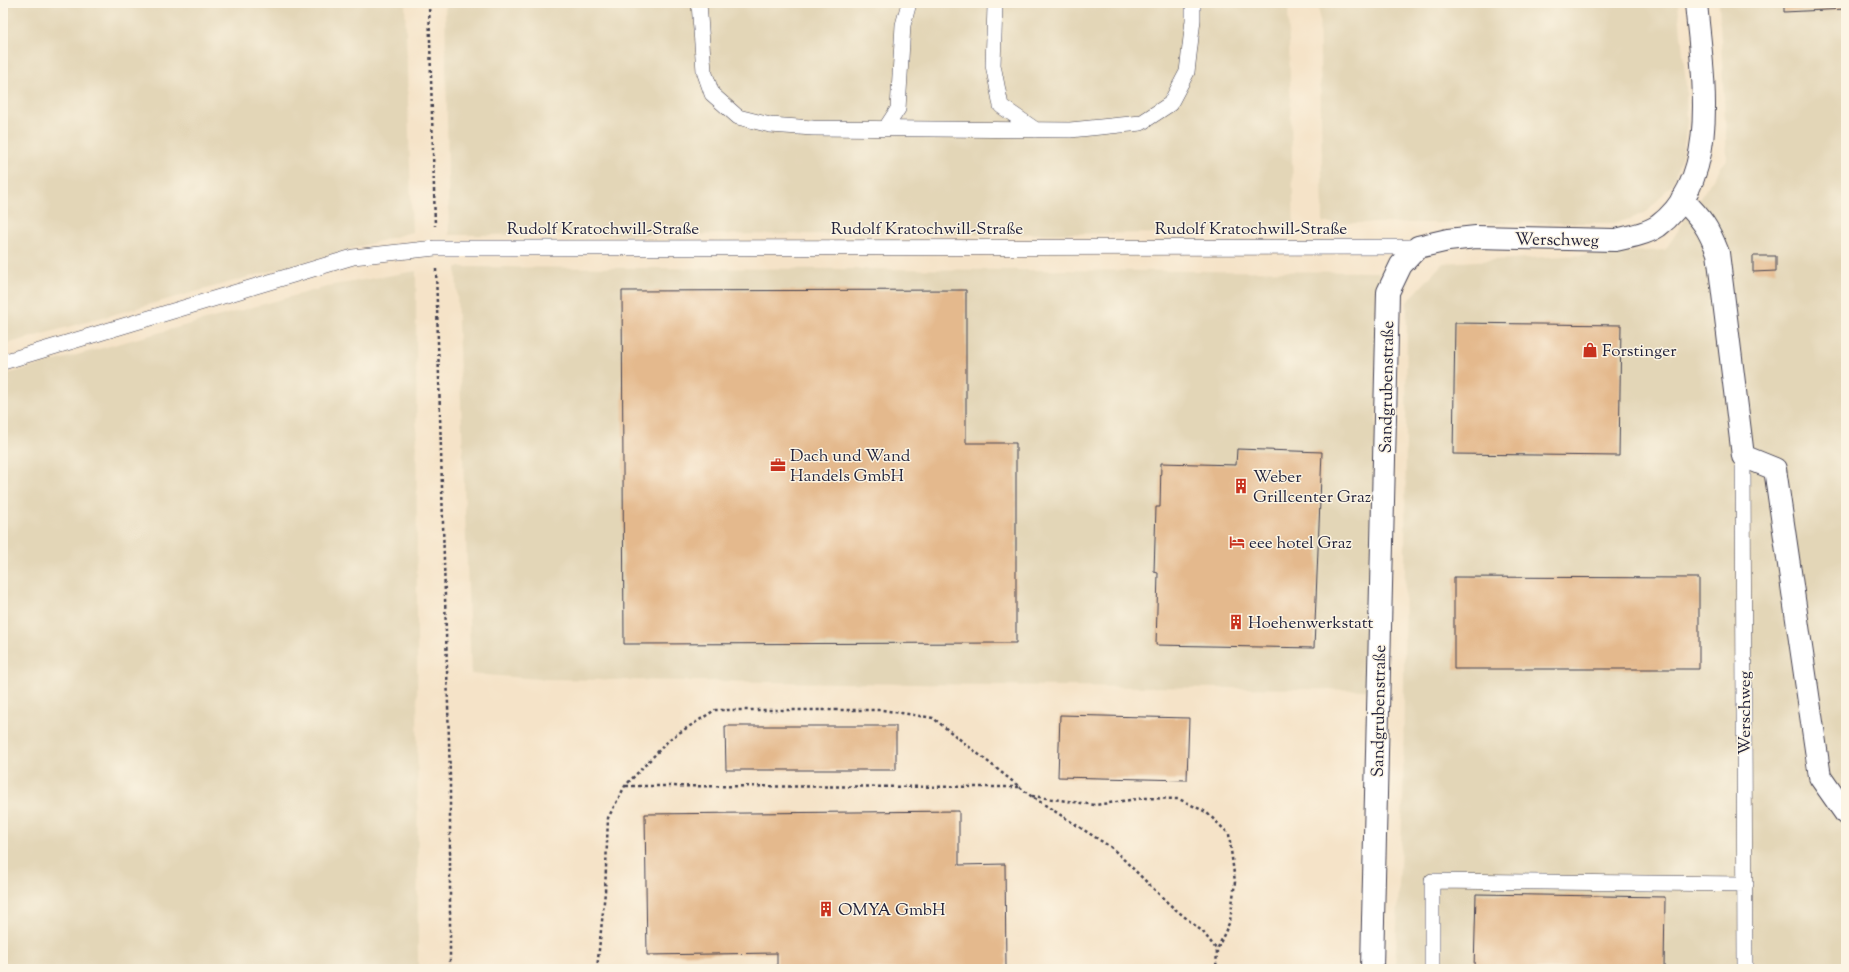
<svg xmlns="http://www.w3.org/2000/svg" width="1849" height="972" viewBox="0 0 1849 972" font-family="'Sorts Mill Goudy',serif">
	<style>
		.built { fill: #e3d6b7 }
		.building { fill: #e4b98d }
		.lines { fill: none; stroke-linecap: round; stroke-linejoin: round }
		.lane-casing { stroke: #423f50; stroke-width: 16 }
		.street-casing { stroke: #423f50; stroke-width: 24 }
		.secondary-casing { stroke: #423f50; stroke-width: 24 }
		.path { stroke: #423f50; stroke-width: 2.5; stroke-dasharray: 3 3; stroke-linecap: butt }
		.lane { stroke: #fff; stroke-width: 15 }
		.street { stroke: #fff; stroke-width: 22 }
		.secondary { stroke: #fff; stroke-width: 22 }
		.labels { text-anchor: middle; stroke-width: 3; stroke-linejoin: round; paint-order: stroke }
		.street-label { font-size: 17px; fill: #22223b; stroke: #fcf5e5 }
		.poi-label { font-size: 17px; fill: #22223b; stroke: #fcf5e5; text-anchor: start }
	</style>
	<rect width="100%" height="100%" fill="#fcf5e5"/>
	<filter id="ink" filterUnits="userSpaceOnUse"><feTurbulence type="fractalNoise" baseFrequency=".025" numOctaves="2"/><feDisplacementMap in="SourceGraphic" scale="8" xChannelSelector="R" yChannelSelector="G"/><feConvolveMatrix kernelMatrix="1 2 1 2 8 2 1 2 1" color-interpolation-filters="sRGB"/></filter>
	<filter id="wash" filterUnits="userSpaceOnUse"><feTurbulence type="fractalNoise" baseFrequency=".012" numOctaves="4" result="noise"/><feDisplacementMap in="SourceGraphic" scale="16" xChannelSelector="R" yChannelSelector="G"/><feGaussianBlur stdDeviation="0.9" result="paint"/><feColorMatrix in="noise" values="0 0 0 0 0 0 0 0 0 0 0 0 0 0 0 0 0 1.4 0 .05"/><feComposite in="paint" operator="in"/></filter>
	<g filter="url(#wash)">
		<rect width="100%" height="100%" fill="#f5e3c8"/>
		<path class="built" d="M3,3h402l7,229 -409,113z
			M445,3h843l6,230 -845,2z
			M1319,3h359l8,81 1,37 -4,31 -10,31 -25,28 -18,8 -16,4h-291z
			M1719,3h127v966h-451l8,-168 4,-499 36,-39 222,-13 62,-92z
			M456,267l923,5 -7,418 -832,-11 -69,-5z
			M416,271l2,698h-415v-594l331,-90z"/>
		<g id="blocks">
			<path class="building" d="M1784,3h62v6l-62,3z
				M1753,256h23v15l-23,1z
				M966,290v153h50v200l-392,1 -2,-353z
				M1455,323l166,2 -2,131 -166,-2z
				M1237,449l85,3 -8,196 -158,-3 2,-72 -4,-1 2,-65h4l1,-44 75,2z
				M1454,577l245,1v91h-245z
				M1060,715l129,3 -2,62 -129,-3z
				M725,726h171v44h-170z
				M959,811v54l46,-1 1,105h-229v-16l-130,2 -2,-141z
				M1476,894l189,3 -1,72h-190z"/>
		</g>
	</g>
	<g filter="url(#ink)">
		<use href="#blocks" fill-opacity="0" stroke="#423f50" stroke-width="1"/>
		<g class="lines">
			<g class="lane-casing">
				<path id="lane" d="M699,3l5,68 8,23 26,23 32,8 43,3 257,2 71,-7 29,-19 17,-32 6,-52v-17
					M993,3l2,3 -2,59 8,41 35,24
					M885,129l13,-20 5,-84 6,-22
					M3,362l350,-105 82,-9 983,-1
					M1743,456l2,513
					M1432,969v-88l314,3"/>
			</g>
			<g class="street-casing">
				<path id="street" d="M1682,199c20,20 26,28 36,54l25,203 32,13 45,308 26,37
					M1372,969l1,-49"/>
			</g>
			<g class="secondary-casing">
				<path id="secondary" d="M1373,920l15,-628 13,-27 17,-18 30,-7 28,-3 139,3c14,-3 31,-6 43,-14 65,-48 44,-154 38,-223"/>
			</g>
			<path class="path" d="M429,3l6,223
				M436,269l14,509v191
				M626,786l394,1
				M1032,796l63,9 49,-7 35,1 27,13 23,22 6,48 -5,39 -13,29
				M597,969l8,-77 3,-74 17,-32 46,-48 44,-28h167l51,8 98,78 81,52 57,56 34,28 14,18 -1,19"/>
			<use href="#lane" class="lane"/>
			<use href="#street" class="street"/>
			<use href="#secondary" class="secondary"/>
		</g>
	</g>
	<defs>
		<g id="shop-bare" transform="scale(1.2)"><path d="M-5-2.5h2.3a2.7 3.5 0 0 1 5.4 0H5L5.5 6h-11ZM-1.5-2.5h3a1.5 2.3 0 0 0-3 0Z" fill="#c8321e" stroke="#fcf5e5" stroke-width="2.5" paint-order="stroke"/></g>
		<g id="office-bare" transform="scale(1.2)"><path d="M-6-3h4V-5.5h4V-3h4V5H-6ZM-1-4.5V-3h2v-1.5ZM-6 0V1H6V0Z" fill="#c8321e" stroke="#fcf5e5" stroke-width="2.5" paint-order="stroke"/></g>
		<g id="building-bare" transform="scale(1.2)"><path d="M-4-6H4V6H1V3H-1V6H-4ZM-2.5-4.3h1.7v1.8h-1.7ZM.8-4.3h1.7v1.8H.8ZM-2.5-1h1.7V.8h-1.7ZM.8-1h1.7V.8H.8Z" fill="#c8321e" stroke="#fcf5e5" stroke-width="2.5" paint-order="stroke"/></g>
		<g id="hotel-bare" transform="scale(1.2)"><path d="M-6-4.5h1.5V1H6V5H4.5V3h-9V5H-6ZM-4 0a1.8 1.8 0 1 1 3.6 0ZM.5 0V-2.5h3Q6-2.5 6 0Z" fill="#c8321e" stroke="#fcf5e5" stroke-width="2.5" paint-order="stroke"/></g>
	</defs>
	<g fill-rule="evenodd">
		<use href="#shop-bare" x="1590" y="350"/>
		<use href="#office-bare" x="778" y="465"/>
		<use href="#building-bare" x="1241" y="486"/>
		<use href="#hotel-bare" x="1237" y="542"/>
		<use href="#building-bare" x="1236" y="622"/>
		<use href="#building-bare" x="826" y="909"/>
	</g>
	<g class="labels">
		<g class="street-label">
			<text x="603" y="234">Rudolf Kratochwill-Straße</text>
			<text x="927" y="234">Rudolf Kratochwill-Straße</text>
			<text x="1251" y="234">Rudolf Kratochwill-Straße</text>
			<text transform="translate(1557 239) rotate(1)" y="6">Werschweg</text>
			<text transform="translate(1386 387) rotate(-89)" y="6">Sandgrubenstraße</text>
			<text transform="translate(1378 711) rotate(-89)" y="6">Sandgrubenstraße</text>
			<text transform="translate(1744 713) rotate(-90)" y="6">Werschweg</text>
		</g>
		<g class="poi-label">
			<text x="1602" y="356">Forstinger</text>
			<text x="790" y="461">Dach und Wand<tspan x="790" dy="20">Handels GmbH</tspan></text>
			<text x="1253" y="482">Weber<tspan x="1253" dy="20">Grillcenter Graz</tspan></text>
			<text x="1249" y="548">eee hotel Graz</text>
			<text x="1248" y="628">Hoehenwerkstatt</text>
			<text x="838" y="915">OMYA GmbH</text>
		</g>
	</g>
	<rect width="1849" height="972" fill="none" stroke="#fcf5e5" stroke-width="16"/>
</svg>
